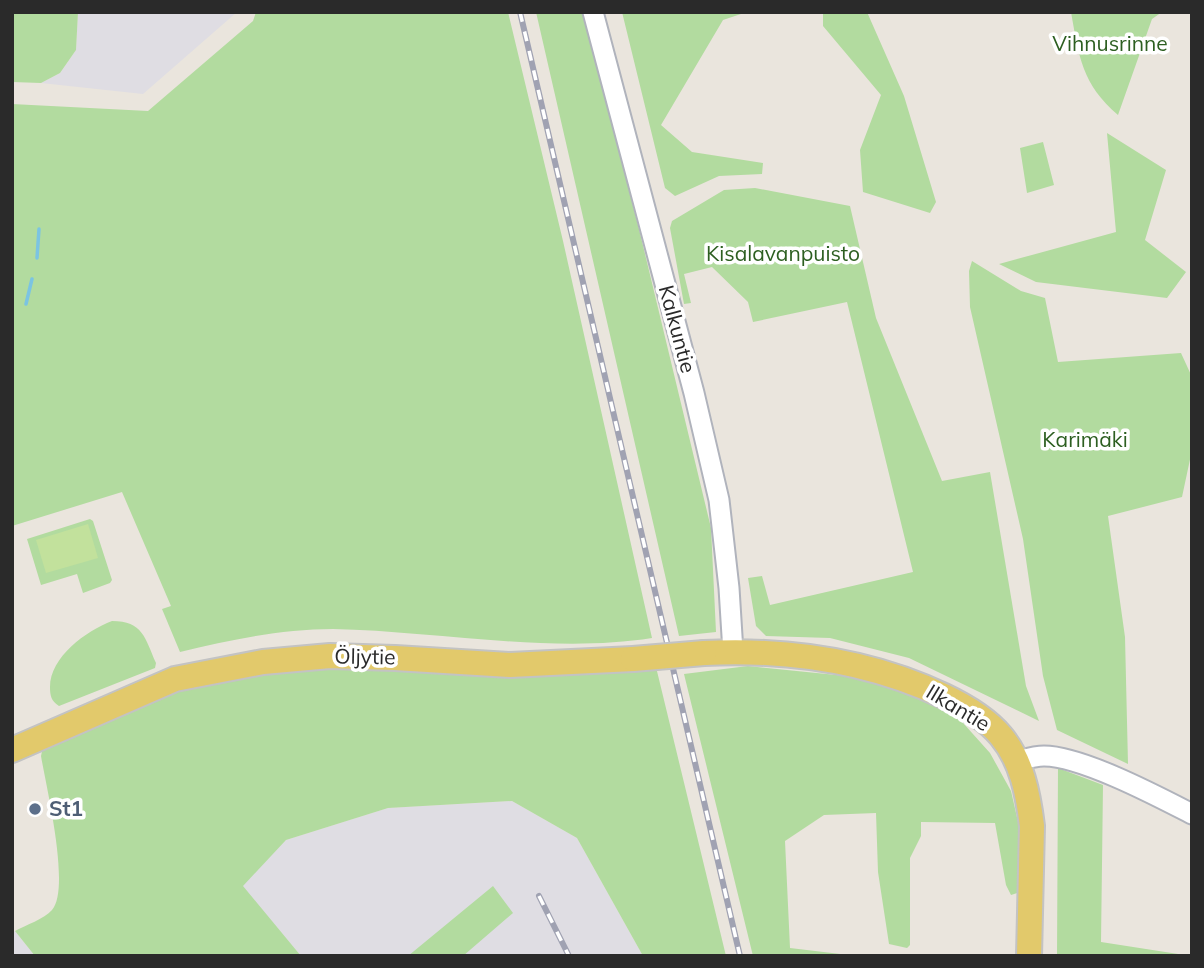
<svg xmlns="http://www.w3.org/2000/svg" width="1204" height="968" viewBox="0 0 1204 968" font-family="Mulish,sans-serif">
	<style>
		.industrial { fill: #dfdde3 }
		.green { fill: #b2db9f }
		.pitch { fill: #c2e19c }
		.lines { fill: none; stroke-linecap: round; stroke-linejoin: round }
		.stream { stroke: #7bc4e2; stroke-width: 3.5 }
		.minor-casing { stroke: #b0b3bc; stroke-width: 23 }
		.major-casing { stroke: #c3c3c3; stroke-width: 28 }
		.minor { stroke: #fff; stroke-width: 19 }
		.major { stroke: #e2c96b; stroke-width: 24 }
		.rail-casing { stroke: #a0a2b2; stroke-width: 6 }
		.rail { stroke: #fff; stroke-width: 3.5; stroke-dasharray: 10; stroke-linecap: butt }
		.major-bridge-casing { stroke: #c3c3c3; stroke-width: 28; stroke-linecap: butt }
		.major-bridge { stroke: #e2c96b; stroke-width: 24 }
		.service-dot { fill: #5c6f8a; stroke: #fff; stroke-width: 2.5 }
		.labels { text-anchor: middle; stroke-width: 7; stroke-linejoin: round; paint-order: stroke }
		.park-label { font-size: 21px; fill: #2d5f21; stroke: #fff }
		.street-label { font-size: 21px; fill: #2a2a2a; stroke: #fff }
		.service-label { font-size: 21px; font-weight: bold; fill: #4e5e75; stroke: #fff; text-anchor: start }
	</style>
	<rect width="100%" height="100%" fill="#eae5dd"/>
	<path class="industrial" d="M78,12h159l-94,82 -102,-11 19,-10 16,-23z
		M512,801l65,37 66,118h-342l-59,-70 44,-46 102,-32z
		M15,931l20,25h-23v-24z"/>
	<path class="green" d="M12,12h66l-2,38 -16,23 -19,10 -29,-1z
		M256,12h252l55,229 89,397c-100,16 -217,-7 -319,-9 -52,0 -103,11 -153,23l-18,-43 9,-3 -49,-114 -110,34v-422l136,7 105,-90z
		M536,12h47l56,217 72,299 5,104 -37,4z
		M622,12h125l-24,8 -62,105 31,27 71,11 -1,11 -43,2 -44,20 -10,-8z
		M823,12h44l37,84 32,106 -6,11 -67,-21 -3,-42 21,-55 -58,-69z
		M1071,12h91l-10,7 -34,96c-36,-31 -39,-58 -47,-103z
		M1107,133l59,37 -21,70 41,32 -19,26 -131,-16 -37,-18 117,-32z
		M1043,142l11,43 -27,8 -7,-45z
		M755,188l95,18 26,112 66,163 48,-9 36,214 13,35 -130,-63 -79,-20 -64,-2 -10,-10 -8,-48 14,-2 8,29 143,-33 -66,-270 -94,20 -5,-20 -36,-35 -28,7 7,29 -7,1 -14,-76 2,-7 52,-31z
		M972,261l49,30 24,7 13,64 123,-9 11,24v73l-10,47 -74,19 17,121 3,127 -71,-34 -14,-54 -20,-137 -53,-232 -1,-36z
		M90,519l3,2 19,59 -2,3 -27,10 -6,-19 -36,11 -14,-46z
		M112,621c31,0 33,17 44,42l-1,5 -96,38c-8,-5 -9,-11 -9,-19 0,-30 36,-56 62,-66z
		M367,663l289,4 70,289h-83l-66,-118 -65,-37 -124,7 -102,32 -43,46 58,70h-266l-20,-25c11,-6 29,-12 37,-21 19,-22 -6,-124 -11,-154l2,-9 7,-6 132,-51 52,-13z
		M748,666l118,12 89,36 35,39 21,38 10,44 -1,57 -9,3 -5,-10 -11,-62 -74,-1v14l-11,22v87l-3,3 -18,-4 -11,-72 -2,-59 -52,2 -39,26 5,107 67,8h-104l-69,-282z
		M1058,768l45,17 -2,157 90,14h-134z
		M493,886l20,27 -50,43h-55z"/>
	<path class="pitch" d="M88,524l10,34 -52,15 -10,-33z"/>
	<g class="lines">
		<path class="stream" d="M37,258l2,-29
			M26,304l6,-25"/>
		<g class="minor-casing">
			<path id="minor" d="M593,12l101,381 25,107 10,88 4,64
				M1017,761c8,-2 18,-5 27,-5 37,0 113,40 148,58"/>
		</g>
		<g class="major-casing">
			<path id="major" d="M704,653c82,-4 166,8 240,43 21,10 42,22 57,40 21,25 27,58 31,90l-3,130
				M12,750l163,-71 88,-17 67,-6 65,2 115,7 123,-6"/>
		</g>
		<use href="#minor" class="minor"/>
		<use href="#major" class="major"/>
		<g class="rail-casing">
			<path id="rail" d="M520,12l220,944
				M539,896l30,60"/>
		</g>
		<use href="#rail" class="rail"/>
		<g class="major-bridge-casing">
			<path id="major-bridge" d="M633,659l71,-6"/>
		</g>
		<use href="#major-bridge" class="major-bridge"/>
	</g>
	<circle class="service-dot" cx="35" cy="809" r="7"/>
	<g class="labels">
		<g class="park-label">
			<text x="1110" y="51">Vihnusrinne</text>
			<text x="783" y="261">Kisalavanpuisto</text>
			<text x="1085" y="447">Karimäki</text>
		</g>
		<g class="street-label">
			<text transform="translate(677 329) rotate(75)" y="7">Kalkuntie</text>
			<text transform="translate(365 657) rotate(1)" y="7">Öljytie</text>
			<text transform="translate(958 708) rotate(31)" y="7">Ilkantie</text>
		</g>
		<g class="service-label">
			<text x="49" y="816">St1</text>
		</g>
	</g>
	<rect width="1204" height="968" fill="none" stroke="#2a2a2a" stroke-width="28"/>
</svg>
